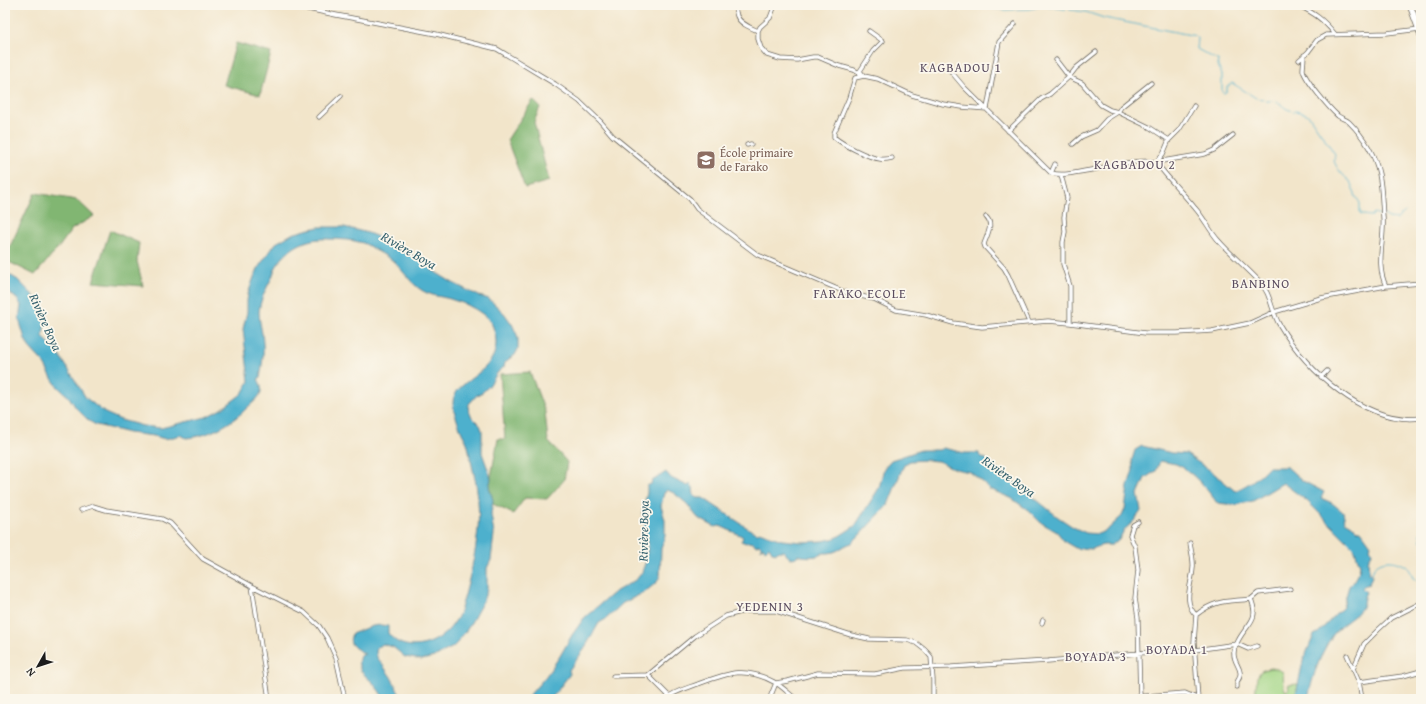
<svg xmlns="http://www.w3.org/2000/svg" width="1426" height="704" viewBox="0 0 1426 704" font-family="'Gentium Book Plus',serif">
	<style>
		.green { fill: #a2d584; stroke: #5f7850 }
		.forest { fill: #81b672; stroke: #4e6947 }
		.water { fill: #4eb0cd; stroke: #356674 }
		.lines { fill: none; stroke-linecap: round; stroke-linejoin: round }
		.stream { stroke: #4eb0cd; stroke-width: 1 }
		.minor-casing { stroke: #676259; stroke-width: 5 }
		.trunk-casing { stroke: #676259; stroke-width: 7 }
		.minor { stroke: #fff; stroke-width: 3.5 }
		.trunk { stroke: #fff; stroke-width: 5.5 }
		.labels { text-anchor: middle; stroke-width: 3.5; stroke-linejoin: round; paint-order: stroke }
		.education-label { font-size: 12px; fill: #785e54; stroke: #fbf7ec; text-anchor: start }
		.neighbourhood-label { font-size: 13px; letter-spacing: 1px; fill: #594b5e; stroke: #fbf7ec }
		.water-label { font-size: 13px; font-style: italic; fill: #325f6c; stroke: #fbf7ec }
	</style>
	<rect width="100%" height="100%" fill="#fbf7ec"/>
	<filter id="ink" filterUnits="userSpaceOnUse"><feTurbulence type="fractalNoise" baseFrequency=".025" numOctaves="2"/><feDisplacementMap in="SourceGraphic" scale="8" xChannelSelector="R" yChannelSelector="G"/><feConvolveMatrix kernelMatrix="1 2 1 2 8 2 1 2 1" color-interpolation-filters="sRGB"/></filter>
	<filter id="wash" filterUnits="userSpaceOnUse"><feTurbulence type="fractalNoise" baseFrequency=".012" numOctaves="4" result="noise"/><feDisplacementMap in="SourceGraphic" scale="16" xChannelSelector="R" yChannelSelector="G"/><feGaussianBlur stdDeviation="0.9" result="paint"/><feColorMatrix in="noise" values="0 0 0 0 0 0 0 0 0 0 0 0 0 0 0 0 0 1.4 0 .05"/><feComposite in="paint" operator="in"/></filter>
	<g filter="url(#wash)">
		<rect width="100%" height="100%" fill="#f2e5ca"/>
		<path class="green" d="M1270,668l7,1 6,3 1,15 2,5 3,-4 -1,-3 10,-1 -3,15h-40l2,-22 4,-6z"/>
		<path class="forest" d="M236,43l35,10 -11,42 -36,-10z
			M533,100l7,7 -6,15 15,59 -24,7 -18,-48z
			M35,193l42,7 17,16 -22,13 -13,18 -24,28 -30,-15v-3z
			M110,230l29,13 -2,18 6,25 -50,-4z
			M530,372l15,40 3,29 19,21 -3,18 -17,19 -22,-1 -12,16 -20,-10 -4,-17 9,-48h7l-5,-65z"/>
		<path class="water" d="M319,227h25l24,6 10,4 24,14 22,10 8,9 21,13 26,13 10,3 15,14 8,11 5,11 1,4v10l-3,6 -5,3 -5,5 -1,4 -6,5 -9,14 -5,5 -8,5 -7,8 -1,4 3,8 9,9 2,5v23l8,22 1,4 -2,8 4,13 -2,14 3,20 -3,26 -4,8v21l-4,12 -15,27 -11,15 -4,4 -19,10 -12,3 -17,-3 -12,-10 -10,-3 -6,3 -1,5 1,5 14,20 11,22h-18c-3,-6 -7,-11 -11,-16 -8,-8 -18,-14 -13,-27l5,-2c-7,-5 -19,-8 -13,-20 12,-5 22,-11 36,-8v7c9,13 24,15 38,11 13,-4 23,-13 30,-24 5,-7 6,-17 9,-25 8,-31 16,-63 13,-95 -1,-18 -7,-36 -10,-54 -1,-5 -4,-9 -6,-13 -3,-7 -9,-23 -9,-30 -1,-26 57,-30 40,-76 -4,-12 -25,-23 -37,-26 -9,-4 -20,-4 -29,-8 -14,-6 -21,-19 -31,-29 -5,-6 -12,-9 -19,-13 -5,-3 -9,-6 -14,-8 -10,-3 -23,-4 -34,-4 -24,-2 -43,10 -54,30 -2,5 -3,10 -6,14 -5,11 -9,18 -10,29 0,11 4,21 4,31 1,11 -1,23 -3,35l-2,1c8,14 0,19 -10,28 -17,17 -38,29 -62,31l-5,-3 -16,4 -11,-3 -25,-3 -16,-4 -17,-4 -7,-4 -13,-13 -7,-11 -11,-10 -5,-7 -10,-18 -14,-15 -4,-8 -6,-20 2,-14 -3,-5 -13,-11v-17l13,8 19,19 8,23 -2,14 2,3 6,6 11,14 24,39 19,15 16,7 22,6 18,2 45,-11 17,-9 16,-12 4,-4 6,-11 -6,-52 4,-17v-11l1,-7 6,-17 6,-12 16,-22 16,-9 14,-4z
			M1142,446l30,7 14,1 25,17 24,20c13,-6 23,-13 33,-24h19l16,14 21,11 -3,6 11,5 11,9 2,9 7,4 6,6h3l10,14 -1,3 2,5 -4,8 1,9 -1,2 1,2 2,-2 1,4 -3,8 -4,1 -3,3 4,4c-3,5 -2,10 -4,15 -3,7 -17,15 -23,21 -16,16 -27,49 -31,71h-13l8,-38 11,-26 4,-2 25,-26 6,-21 4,-4 6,-11 1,-6 -6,-17 -47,-47 -24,-18 -30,18 -17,4 -19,-2c-9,-13 -26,-33 -41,-39 -5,-1 -11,-2 -16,-3l-4,10 -11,7 -7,16 3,17 -7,10 -10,9 -4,8 -8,7h-9l-12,4 -10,-1 -2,2 -14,-8 -8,-10 -17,-10 -12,-12 -17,-12 -22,-9 -5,-6 -14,-11 -15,-3 -17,-8 -13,-1 -15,1 -5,3 -3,5 -14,36 -36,38c-12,3 -13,11 -29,10 -6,5 -19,4 -25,2l-2,2c-7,2 -8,0 -12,-6h-5l-2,2 -5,-1 -3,-5 -4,3 -2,-4 -2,3v-3l-2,-2 -3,2 -2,-3 -6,-1 -2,1 -5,-2 2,-3 -1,-2 -22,-10 -5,1 -17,-9 -12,-15 -12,-10 -7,-3 -3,3 -3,13 4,14v16l-4,13 -1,27 -3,6 -12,10 -22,11 -17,16 -7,4 -16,28 -14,19 1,4 -19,25h-25l20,-23 14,-20 12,-21 12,-17 29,-25 24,-14 5,-7 4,-11 2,-19 -6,-29 5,-20v-7l4,-2 1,-3 14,-9 5,6 17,8 2,-2 3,3 1,9 4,2h5l49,33 6,2 1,-1 23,8 19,2 22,-1 13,-3 19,-12 24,-38 5,-20 7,-8 30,-10h18l4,-2 22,5h14v2l12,7 11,13 9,2 1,3 46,37 15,10 13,6 12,1 9,-4 15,-14 3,-7 3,-23 5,-16 -1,-10 3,-10z"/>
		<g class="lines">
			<path class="stream" d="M980,5l9,3 16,2 25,-1 12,-3 44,6 18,6 92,18 2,2 -1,11 22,12 -1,4 4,10v17l2,1 3,-2v-4l5,-4 24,15 7,1
				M1266,101c3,0 7,0 10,1 5,1 7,5 11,7 7,3 17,2 22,7l26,38c0,2 -1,4 -1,6 1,7 11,18 16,21l6,16 4,6v11l2,1c4,0 6,1 10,1l2,-3 7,2
				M1384,215l5,3 8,1 8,-7
				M1421,532l-1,2 1,7
				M1371,574c2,-2 2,-4 3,-6 7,-11 27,-8 35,1 2,3 3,6 4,9l5,3 3,-2"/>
		</g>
	</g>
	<g filter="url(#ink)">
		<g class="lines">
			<g class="minor-casing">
				<path id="minor" d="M289,5l47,10 100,19 61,15 58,35 24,17 21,20 13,15 77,63 7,10 61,46 89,38 27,6 22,11 30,5 27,8 29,4 66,-6 22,2 75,10h32l35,-2 38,-8 24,-11 47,-14 65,-12 35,-3
					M731,5c6,5 4,5 6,11 3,8 14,12 21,15
					M775,5l-5,13 -10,9 -2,4v8l3,9 6,7 13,4 17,1 16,-3h5l21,9 15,4 10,6 14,3 34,16 31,9 19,3 25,2 12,-67 16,-18
					M1298,5c17,9 24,13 37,29
					M869,31l14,10 -10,10 -13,20 4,5 -9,2 -6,20 -15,35v4c8,7 35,21 46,22 4,1 8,0 12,-1
					M1304,55c0,5 -1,11 -1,15 2,10 27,39 35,46 4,3 8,3 11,6 14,14 26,33 30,52 3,14 3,29 4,43 2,23 -8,47 3,69
					M1056,60l13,17 13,6 19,22 9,5 8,2
					M1299,60l9,-8 9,-12 9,-5 61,-2 33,-4
					M948,68l16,19 87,86c12,3 22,0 34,-2 23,-4 48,-12 71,-9l7,-8 6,-14 -20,-13 -31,-15 3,-5 30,-24
					M319,117l22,-21
					M1008,131l33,-32 9,-5 19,-17 7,-9 20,-16
					M1233,135l-19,15 -9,4 -49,8c12,17 27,31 39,46 9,10 15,23 23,32 13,15 28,27 41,41 12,12 12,29 20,43 27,46 85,101 142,94
					M1169,140l10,-10 15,-24
					M1073,144l8,-7 16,-7 10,-11 11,-7
					M747,145l4,-1
					M1051,173l4,-9
					M1061,175l6,23 -3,19 1,15 -2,10v22l7,22v37
					M986,217c8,7 1,18 -2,27l1,3 19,21 4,7 21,47
					M1321,377l6,-6
					M81,510l12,-4 13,4 56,9 8,4 33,36 49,27 52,26 15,14 8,12 9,20 9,41
					M1138,522l-5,3 -3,10 5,12 3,23 -3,28 3,20 2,81
					M1190,543c1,8 4,17 3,25 -1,16 -11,34 3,47
					M252,586l17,113
					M1042,623l1,-3
					M5,644v-1
					M1347,655l12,27 3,17
					M1353,669l11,-25 14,-14 13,-12 30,-15
					M613,676l35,-1
					M1359,682l44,-6 18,-5
					M1237,687v-5c9,-12 -4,-18 -3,-29 0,-5 2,-8 4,-12 9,-18 22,-20 13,-42l7,-6 32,-4
					M1132,697l53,-4 14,6
					M665,699c9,-8 23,-11 33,-15 30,-11 47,-18 76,-2 8,4 15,12 22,17
					M672,699l-24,-24 47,-39 31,-20 19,-5h31l75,24 18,4 38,1 9,3 9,7 6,7 2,23v19
					M772,699l-1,-4 5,-12 12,-2 30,-8 57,1 30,-6 46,-1 97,-6 115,-10 32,-1 42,-6 11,5 9,-3
					M1198,699l-4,-57 2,-27c20,-16 31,-13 55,-16"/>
			</g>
			<g class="trunk-casing">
				<path id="trunk" d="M1410,5l11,30"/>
			</g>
			<use href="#minor" class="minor"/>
			<use href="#trunk" class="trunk"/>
		</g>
	</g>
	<defs>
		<g id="school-square" transform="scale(1)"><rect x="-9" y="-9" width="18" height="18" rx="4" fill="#8d6e63" stroke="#fbf7ec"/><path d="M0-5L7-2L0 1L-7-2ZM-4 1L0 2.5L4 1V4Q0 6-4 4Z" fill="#fff"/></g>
	</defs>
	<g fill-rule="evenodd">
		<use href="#school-square" x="706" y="160"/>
	</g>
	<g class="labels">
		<g class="education-label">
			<text x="720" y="157">École primaire<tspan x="720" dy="14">de Farako</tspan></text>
		</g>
		<g class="neighbourhood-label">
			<text x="961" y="72">KAGBADOU 1</text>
			<text x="1135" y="169">KAGBADOU 2</text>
			<text x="1261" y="288">BANBINO</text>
			<text x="860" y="298">FARAKO ECOLE</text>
			<text x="770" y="611">YEDENIN 3</text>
			<text x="1177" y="654">BOYADA 1</text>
			<text x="1096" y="661">BOYADA 3</text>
		</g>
		<g class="water-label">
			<text transform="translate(409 250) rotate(30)" y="5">Rivière Boya</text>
			<text transform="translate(46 322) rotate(66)" y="5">Rivière Boya</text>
			<text transform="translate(1009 476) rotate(35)" y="5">Rivière Boya</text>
			<text transform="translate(643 531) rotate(-89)" y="5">Rivière Boya</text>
		</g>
	</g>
	<rect width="1426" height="704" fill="none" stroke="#fbf7ec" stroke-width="20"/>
	<g transform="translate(38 666) rotate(231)" stroke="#fbf7ec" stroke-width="3" paint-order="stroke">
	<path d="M0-3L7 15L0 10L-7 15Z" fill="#1c1c1c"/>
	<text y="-6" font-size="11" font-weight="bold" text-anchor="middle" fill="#1c1c1c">N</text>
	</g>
</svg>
